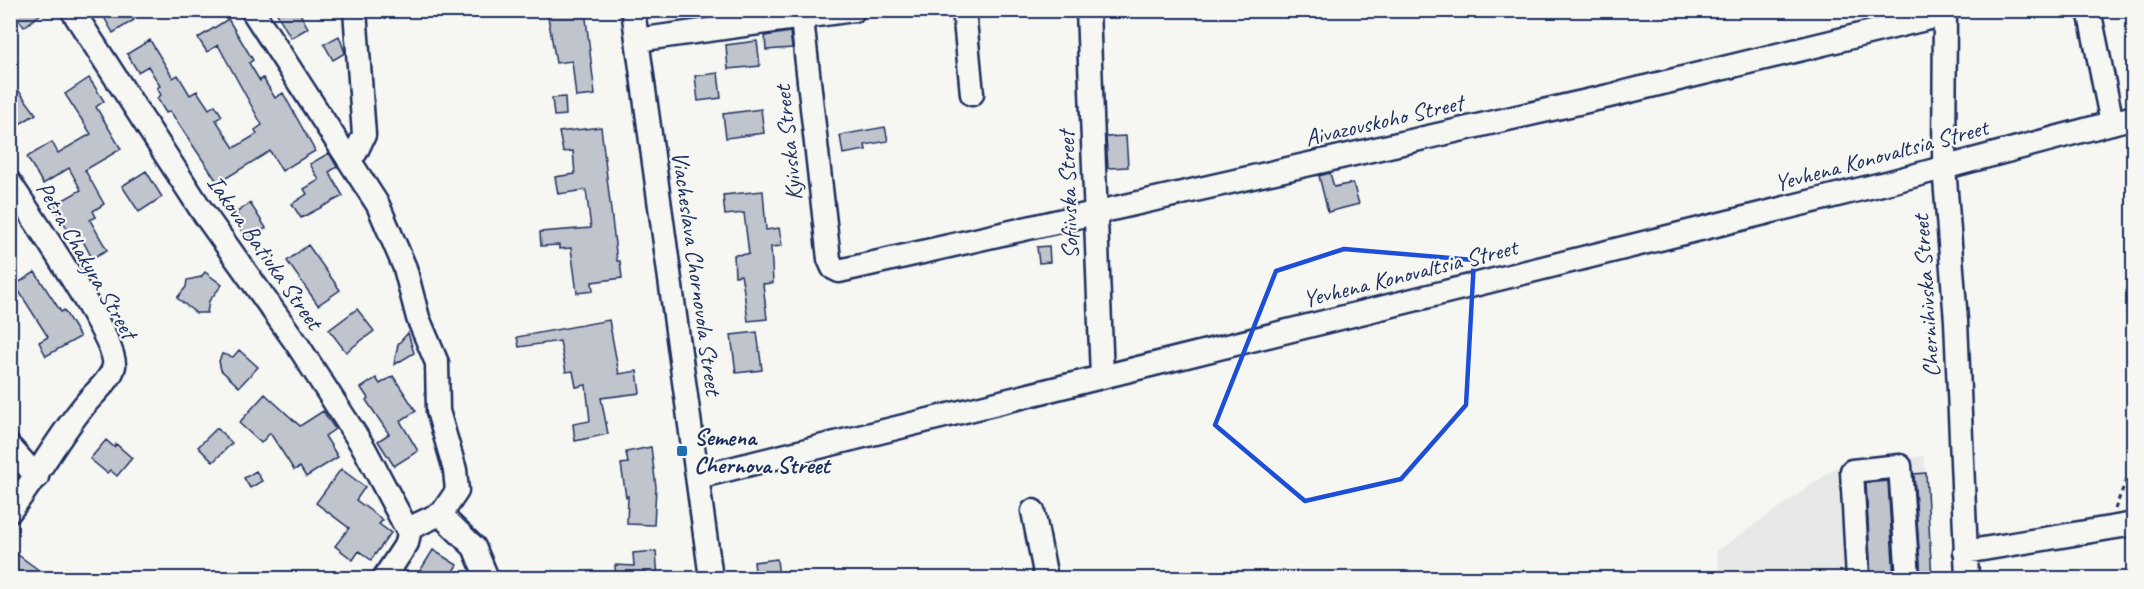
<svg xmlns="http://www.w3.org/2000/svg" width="2144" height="589" viewBox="0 0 2144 589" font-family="Caveat,sans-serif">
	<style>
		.built { fill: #e6e7e7 }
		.building { fill: #c0c4cd; stroke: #1b2f5e; stroke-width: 1.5 }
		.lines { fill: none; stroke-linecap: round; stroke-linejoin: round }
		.minor-casing { stroke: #1b2f5e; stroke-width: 27 }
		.path { stroke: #1b2f5e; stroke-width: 3; stroke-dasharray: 4.5 4.5; stroke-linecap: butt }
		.minor { stroke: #f6f6f2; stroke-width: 22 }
		.marked { fill: none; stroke: #1d4ed8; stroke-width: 4.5; stroke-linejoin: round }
		.poi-dot { fill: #1f6fb2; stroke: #f6f6f2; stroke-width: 2 }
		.labels { text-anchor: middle; stroke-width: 4.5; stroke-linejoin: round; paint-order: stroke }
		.street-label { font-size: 24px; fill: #1b2f5e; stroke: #f6f6f2 }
		.poi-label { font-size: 24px; font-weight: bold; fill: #1b2f5e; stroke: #f6f6f2; text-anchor: start }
	</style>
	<rect width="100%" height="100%" fill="#f6f6f2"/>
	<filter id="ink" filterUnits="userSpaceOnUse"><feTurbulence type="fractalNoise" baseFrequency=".0167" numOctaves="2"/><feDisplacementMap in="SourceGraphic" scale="12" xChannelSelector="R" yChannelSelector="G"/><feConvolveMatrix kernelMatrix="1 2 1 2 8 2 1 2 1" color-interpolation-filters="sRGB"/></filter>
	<g filter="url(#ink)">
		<path class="built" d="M1924,456l8,122h-213l-2,-27 123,-86z"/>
		<path class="building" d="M12,10h34l-22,17z
			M100,10h28l6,10 -21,13z
			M275,10h23l10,18 -17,10z
			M585,10l10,85 -19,2 -4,-36 -16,2 -9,-52z
			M228,19l25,41 -4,3 11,18 3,-3 12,20 8,-5 32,58 -33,20 -12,-20 -52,32 -48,-72 -4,2 -9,-15 4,-3 -4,-7 3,-2 -12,-20 -10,6 -11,-18 23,-14 23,38 5,-3 12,20 7,-4 12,18 6,-4 7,11 -6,4 18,28 23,-14 -2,-4 7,-5 -44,-80 -11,7 -9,-14z
			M790,32l2,16 -26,2 -1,-14z
			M339,36l6,17 -12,7 -9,-16z
			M757,41l3,25 -32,3 -2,-24z
			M718,73l3,25 -23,3 -3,-25z
			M89,78l15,23 -8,6 25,42 -36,21 19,34 -11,7 3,6 -6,3 17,30 -15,8 -16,-30 -7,4 -15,-27 27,-15 -12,-22 -26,16 -16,-27 25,-15 6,11 33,-19 -26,-40z
			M10,79l26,35 -26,16z
			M565,97l1,18 -12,1 -2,-18z
			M761,109l3,24 -38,5 -3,-24z
			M601,127l16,134h3l2,17 -30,4 1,9 -16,2 -6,-45 -12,1v-4l-18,1 -1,-14 51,-4 -5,-38 -28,4 -3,-17 20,-3 -2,-23 -10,1 -4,-20z
			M885,127l3,14 -23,4 1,5 -23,4 -3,-19z
			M1126,136l2,31 -20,1 -2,-31z
			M329,153l8,14 -8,5 14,24 -42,22 -9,-14 15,-10 -3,-5 15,-9 -9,-16z
			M146,171l16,26 -23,15 -17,-26z
			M1330,173l4,14 19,-4 6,21 -31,8 -9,-36z
			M763,191l3,39 13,-2 3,18 -11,1 2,36 -10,1 4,35 -19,2 -5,-36 -2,-10 -6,1 -1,-21 15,-1 -5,-41 -19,2 -2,-20z
			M250,203l16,25 -18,12 -14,-20 5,-3 -3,-4z
			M308,245l32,45 -22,15 -31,-44z
			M1049,246l1,16 -11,1 -2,-16z
			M35,272l26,40 3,-2 16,27 -34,19 -7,-14 9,-5 -33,-52z
			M205,272l17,13 -13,16 -2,12h-11l-19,-15 9,-11 1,-7 14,-3z
			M357,309l17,22 -28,21 -17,-22z
			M609,320l10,54 18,-3 3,22 -39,5 7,36 -33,7 -2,-17 17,-3 -4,-36 -10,2 -3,-16 -7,1 -6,-31 -41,6 -2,-10z
			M757,332l5,38 -26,3 -5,-38z
			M408,333l6,20 -20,12 4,-21z
			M239,350l19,17 -19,20 -18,-17 -2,-9 3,-7 11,3z
			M393,376l23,35 -16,10 18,30 -24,15 -16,-25 11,-7 -23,-34 2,-2 -7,-10 15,-10 4,6z
			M265,394l35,32 23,-15 12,18 -10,7 13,21 -32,20 -6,-10 -6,3 -24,-37 -9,10 -22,-20z
			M217,428l15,15 -19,19 -15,-15z
			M106,440l8,7 2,-3 16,14 -15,18 -7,-6 -3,3 -17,-14z
			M651,447l5,40 -2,38 -27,-1 1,-28 -2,1 -5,-33 7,-1 -2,-11z
			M341,469l24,18 -9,13 27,20 -4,4 12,9 -20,27 -12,-9 -6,9 -18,-14 14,-18 -33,-25z
			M256,471l6,10 -12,7 -6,-10z
			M1926,473l6,106h-11l-7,-105z
			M1888,481l6,98h-23l-5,-96z
			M10,549l41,30h-41z
			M433,550l24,15 -9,14h-33z
			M656,551l2,28h-42l-1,-14 19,1 -1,-13z
			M777,559l2,19 -23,1 -2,-17z"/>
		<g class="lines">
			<g class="minor-casing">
				<path id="minor" d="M72,10l128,198 97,136 67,104 45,85 -2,10 -23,35
					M252,10l126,195 27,63 13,50 19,45 1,48 17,59 2,21 -15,22 -34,16
					M633,10l78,568
					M801,10l28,249 4,9 6,3 770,-175 337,-82
					M964,10l8,84
					M1088,10l14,367
					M1945,10l-1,156 12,155 11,257
					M2089,10l23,113
					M637,40l217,-30
					M348,159l8,-7 8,-17 -9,-125
					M10,183c18,28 108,158 104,183 -3,14 -18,25 -27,36 -29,34 -49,74 -77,109
					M10,447l27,30
					M698,477l1196,-296 240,-64
					M1033,511l13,67
					M442,513l5,8 27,26 13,31
					M1965,552l169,-28
					M1858,578l-6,-107 48,-5 8,112"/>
			</g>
			<path class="path" d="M2115,509l19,-49"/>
			<use href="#minor" class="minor"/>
		</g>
	</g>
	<path class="marked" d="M1344,249l130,11 -8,145 -65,74 -96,22 -90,-76 61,-154z"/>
	<rect class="poi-dot" x="676" y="445" width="12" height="12" rx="3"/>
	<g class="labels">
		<g class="street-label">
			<text transform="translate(1384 120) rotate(-13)" y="8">Aivazovskoho Street</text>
			<text transform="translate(788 143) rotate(-96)" y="8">Kyivska Street</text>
			<text transform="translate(1881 155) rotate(-15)" y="8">Yevhena Konovaltsia Street</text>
			<text transform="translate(1068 195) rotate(-92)" y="8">Sofiivska Street</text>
			<text transform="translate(265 252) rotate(55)" y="8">Iakova Batiuka Street</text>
			<text transform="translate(87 260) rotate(60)" y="8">Petra Chakyra Street</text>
			<text transform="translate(697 273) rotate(82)" y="8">Viacheslava Chornovola Street</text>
			<text transform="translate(1410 273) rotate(-14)" y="8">Yevhena Konovaltsia Street</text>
			<text transform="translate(1926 296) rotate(-94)" y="8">Chernihivska Street</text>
		</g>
		<g class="poi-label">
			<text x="694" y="445">Semena<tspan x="694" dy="28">Chernova Street</tspan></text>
		</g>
	</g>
	<rect width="2144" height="589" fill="none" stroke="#f6f6f2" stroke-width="36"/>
	<rect x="18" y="18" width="2108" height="553" fill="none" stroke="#1b2f5e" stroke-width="2" filter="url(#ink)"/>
</svg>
